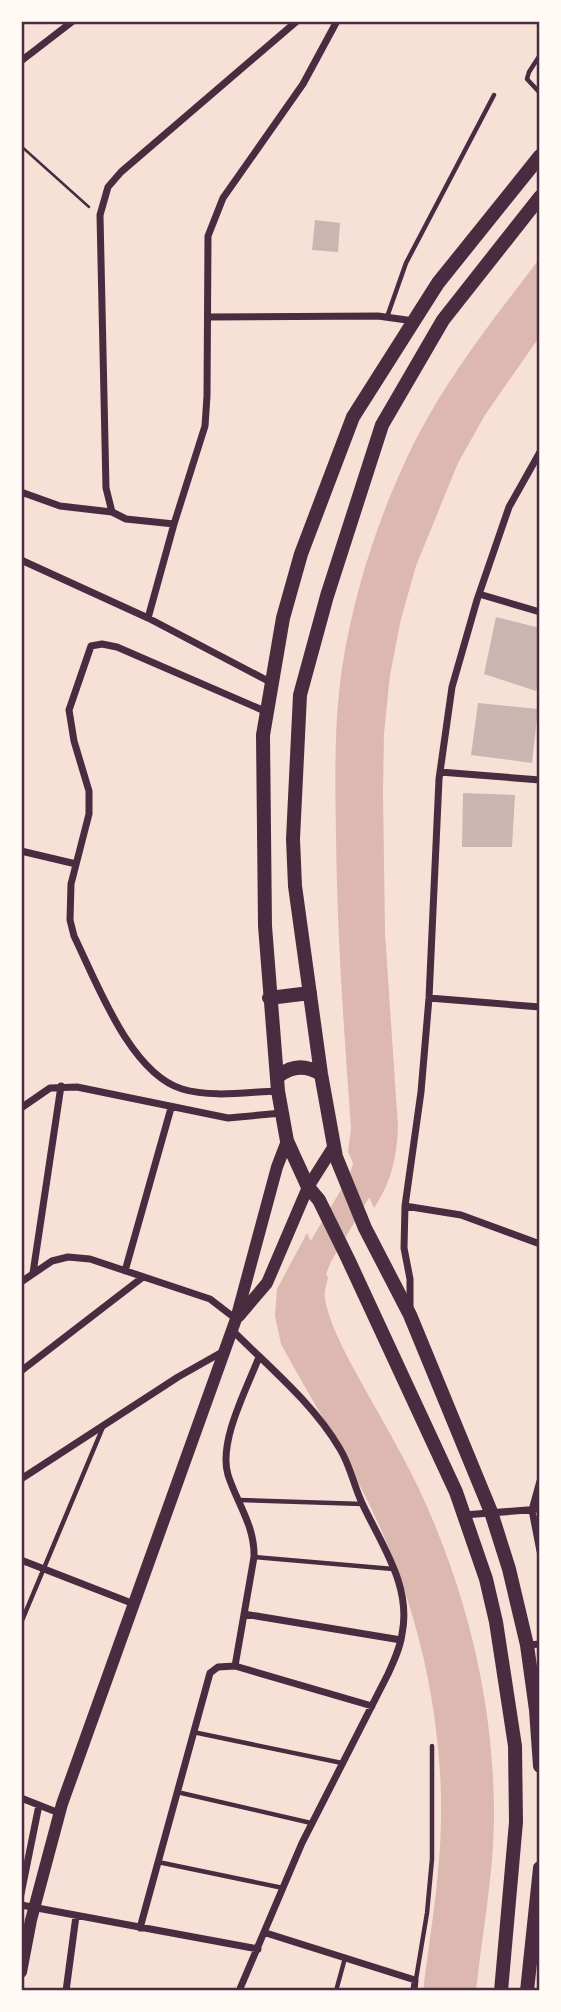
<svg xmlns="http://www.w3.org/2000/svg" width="561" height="2012" viewBox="0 0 561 2012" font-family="'Noto Serif',serif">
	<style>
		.water { fill: #dcb8b0 }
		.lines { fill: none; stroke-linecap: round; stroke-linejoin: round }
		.river { stroke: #dcb8b0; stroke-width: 28 }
		.building { fill: #ccb4b1 }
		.path { stroke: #4a2c40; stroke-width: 2.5 }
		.service { stroke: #4a2c40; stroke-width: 4.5 }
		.minor { stroke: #4a2c40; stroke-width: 7 }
		.secondary { stroke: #4a2c40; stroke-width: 12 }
		.primary { stroke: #4a2c40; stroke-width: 14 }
		.neatline { fill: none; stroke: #4a2c40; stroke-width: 2.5 }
	</style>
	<rect width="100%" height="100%" fill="#f7e1d7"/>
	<path class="water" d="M540,258v78l-55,79 -27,48 -42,103 -15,53 -11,56 -6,59 -1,58 2,141 13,194c-1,30 -7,56 -24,81l-26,-56 3,-24c-7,-97 -14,-194 -15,-291 -1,-56 -2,-114 6,-169 12,-77 38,-157 73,-227 34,-66 80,-124 125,-183z
		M307,1233l21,45c-2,7 -4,14 -3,21 5,29 27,66 41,92 26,46 53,92 72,142 37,92 57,190 56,289 -1,56 -12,113 -18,169h-53c7,-56 17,-113 18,-169 2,-106 -23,-215 -68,-310 -27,-57 -62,-113 -92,-168l-6,-28 2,-27z"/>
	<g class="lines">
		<path class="river" d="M304,1292l14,-36 44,-74 11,-36"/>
	</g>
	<path class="building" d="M315,220l25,3 -2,29 -26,-2z
		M496,617l44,11v48l-4,15 -52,-17z
		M478,703l60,6 -6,54 -61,-8z
		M463,793l52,2 -3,52h-50z"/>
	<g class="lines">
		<path class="path" d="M21,146l68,61"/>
		<path class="service" d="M540,55l-11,17 -2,7 13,14
			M387,317l19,-54 88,-168
			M239,1500l124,4
			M254,1557l139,12
			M21,1623l82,-196
			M193,1732l149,31
			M177,1792l134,31
			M158,1862l125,26
			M416,1979l11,-66 5,-54v-113
			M336,1991l9,-33"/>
		<path class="minor" d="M21,61l52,-40
			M208,317l170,-1 36,5
			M21,492l39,14 52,6
			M174,524l-48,-5 -14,-7 -6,-24 -6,-273 8,-28 13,-15 176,-151
			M21,560l127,58 124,65
			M479,594l61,18
			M148,618l26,-94 31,-98 2,-30 1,-160 15,-38 80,-114 34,-63
			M267,712l-150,-65 -15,-3 -11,2 -22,64 5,31 15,50v23l-18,70 -1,36 4,16c23,47 56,137 108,153 30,9 65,3 96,2
			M440,772l100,8
			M21,851l55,13
			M429,998l111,9
			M21,1108l29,-20 27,-1 151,31 54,-5
			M405,1206l56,9 79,29
			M125,1271l46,-163
			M33,1273l28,-187
			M21,1282l31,-21 16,-4 22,2 120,40 26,20
			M410,1308v-29l-6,-31 1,-42 16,-114 8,-94 10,-219 13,-92 25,-87 32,-93 31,-55
			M232,1330c37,37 81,73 108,119 10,16 14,37 22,54 19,41 50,83 40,131 -2,14 -8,27 -14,40l-86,169 -63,148
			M21,1371l122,-94
			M21,1479l157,-102 46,-26
			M540,1481l-8,29 8,41
			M464,1515l76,-6
			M21,1560l113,44
			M244,1614l157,26
			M527,1645l13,-1
			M235,1666l19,-109c1,-31 -17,-54 -26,-82 -10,-33 19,-87 31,-118
			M21,1798l38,15
			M21,1894l18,-89
			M21,1905l237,44
			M140,1928l70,-255 8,-6 17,-1 137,40
			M266,1933l149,47 -1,11
			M66,1991l10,-75"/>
		<path class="secondary" d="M239,1316l28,-33 41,-96 26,-41
			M21,1972l10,-52 31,-116 174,-485 41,-152 10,-26"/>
		<path class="primary" d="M540,197l-97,123 -61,105 -55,171 -27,99 -7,144 2,47 26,188 15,83 29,71 45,87 81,197 18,57 18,76 9,65 4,56
			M269,998l41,-5
			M279,1076c13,-11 27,-11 42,-2
			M501,1991l15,-169 -1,-76 -19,-124 -10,-43 -30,-87 -108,-233 -29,-59 -11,-13 -21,-46 -9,-50 -13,-165 -2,-191 20,-117 18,-64 52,-137 85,-134 102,-127
			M527,1991l13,-123"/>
	</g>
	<rect width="561" height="2012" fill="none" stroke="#fffaf5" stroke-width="46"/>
	<rect x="23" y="23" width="515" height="1966" class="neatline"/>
</svg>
